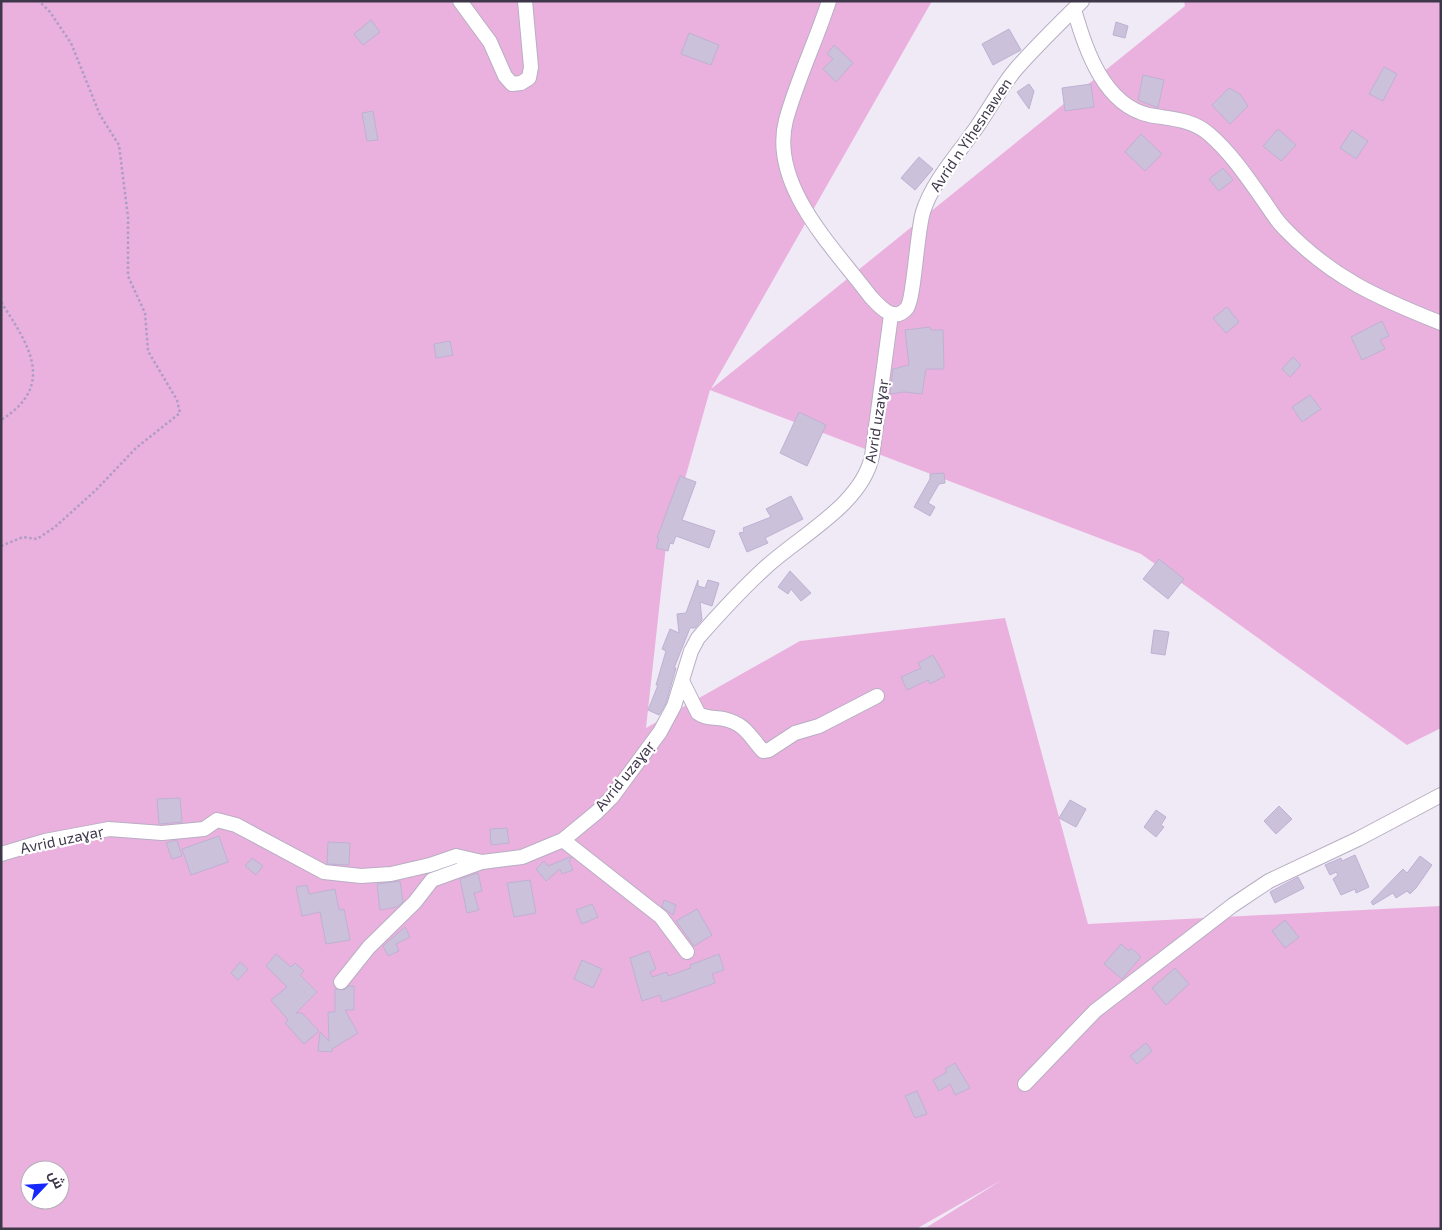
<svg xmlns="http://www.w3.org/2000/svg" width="1442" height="1230" viewBox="0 0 1442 1230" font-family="'Exo 2',Cairo,sans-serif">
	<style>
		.green { fill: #ebb1de; fill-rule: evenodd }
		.building { fill: #cbc1db; stroke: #beb1d3 }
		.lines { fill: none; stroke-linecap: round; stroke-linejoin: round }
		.minor-casing { stroke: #b8aec4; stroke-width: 16 }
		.path { stroke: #ad9cc4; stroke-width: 2.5; stroke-dasharray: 2.5 2.5; stroke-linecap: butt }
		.minor { stroke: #fff; stroke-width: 14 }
		.labels { text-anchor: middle; stroke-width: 4.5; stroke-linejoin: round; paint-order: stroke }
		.street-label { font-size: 15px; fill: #3e374a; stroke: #fff }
	</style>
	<rect width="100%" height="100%" fill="#efeaf5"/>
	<path class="green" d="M1,1h931l-221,388 474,-383 -1,-5h257v727l-34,17 -266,-191 -431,-164 -44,156 -20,182 154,-87 205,-23 83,306 353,-18v323h-517l78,-49 -86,49h-915zM30,1170h30v30h-30z"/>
	<path class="building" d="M371,20l9,12 -17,13 -9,-11z
		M1116,22l12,4 -3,12 -12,-3z
		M1009,29l12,21 -28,15 -11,-21z
		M689,33l30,12 -8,20 -30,-11z
		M834,45l19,18 -17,19 -13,-13 10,-10 -6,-5z
		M1384,67l13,7 -14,27 -14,-7z
		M1143,75l21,5 -6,28 -20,-8z
		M1029,84l5,7 -5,18 -12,-17z
		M1091,84l3,23 -29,4 -3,-23z
		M1229,88l11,6 8,12 -18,18 -18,-19z
		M373,111l5,29 -11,1 -5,-28z
		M1278,129l18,16 -15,16 -18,-15z
		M1352,130l16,11 -12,18 -16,-11z
		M1141,134l21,20 -17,17 -20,-19z
		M919,157l14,12 -18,21 -14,-12z
		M1223,168l10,12 -14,11 -10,-12z
		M1227,307l12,15 -13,11 -13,-15z
		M1382,321l7,15 -9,4 5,9 -23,11 -11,-23z
		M930,327l1,3h12l1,39h-18l-4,25 -18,-2 -14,2 3,-25 16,-4 -4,-35z
		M450,341l3,14 -17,3 -2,-14z
		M1293,357l8,8 -11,12 -8,-8z
		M1310,395l11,14 -19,13 -10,-15z
		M799,412l27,13 -19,41 -27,-13z
		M944,473l1,10 -6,1 -11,19 7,4 -5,9 -16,-9 16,-28v-5z
		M680,476l16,6 -14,38 33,11 -6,17 -33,-12 -3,8 -3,-1 -2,8 -12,-3 3,-10h-2z
		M791,496l12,23 -38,19 3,5 -21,9 -8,-19 5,-1 -1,-4 28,-11 -5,-8z
		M1159,559l25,20 -16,20 -25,-20z
		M790,571l21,22 -10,8 -10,-12 -3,5 -10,-7z
		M698,580v6l7,2 3,-8 11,3 -7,23 -12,-4 2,18 -7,8h-5l-16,40h2l-10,35 -7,12 -11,-5 10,-25h-2l10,-34 -4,-2 8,-20 9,4 -2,-19 9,-1z
		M1154,630l15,2 -4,23 -14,-2z
		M933,655l12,21 -15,8 -2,-4 -21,10 -6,-13 20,-9 -3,-5z
		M180,798l2,24 -23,2 -2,-25z
		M1070,800l16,9 -10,18 -17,-9z
		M1279,806l13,13 -16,15 -12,-13z
		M1156,810l10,7 -5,8 3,2 -8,10 -12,-10z
		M507,828l2,15 -18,2 -1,-16z
		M219,836l9,26 -37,13 -9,-26z
		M177,840l5,16 -10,3 -6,-16z
		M328,842l22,1 -1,22 -22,-1z
		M1355,855l14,32 -13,6 -1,-4 -14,6 -8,-16 5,-4 -2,-3 -6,3 -5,-10 16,-7 1,3z
		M1420,856l12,9 -16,23 -6,6 -3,-3 -11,7 -3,-5 -20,12 -2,-3 32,-33 4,4z
		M570,857l2,1 -3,3 4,9 -11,4 -2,-5 -14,12 -10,-12 8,-8 4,5z
		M252,858l11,8 -7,9 -11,-9z
		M478,873l4,18 -8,2 5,17 -12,3 -7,-34z
		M1298,877l6,11 -29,15 -5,-11z
		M530,880l6,33 -22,4 -7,-34z
		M400,881l3,21 -6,5 -17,3 -3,-26z
		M307,885l2,9 26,-5 4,21 5,-1 6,31 -24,4 -6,-32 -18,4 -6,-29z
		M664,900l12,5 -3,10 -11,-8z
		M592,904l6,13 -16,7 -6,-14z
		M697,909l15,26 -18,11 -18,-25z
		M1285,920l14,17 -14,11 -13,-17z
		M405,927l5,10 -14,7 3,7 -11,5 -5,-10z
		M1121,944l8,7 2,-3 10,9 -19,22 -18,-15z
		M649,951l7,18 -6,3 2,5 15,-5 1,4 23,-8 -1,-3 29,-11 5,16 -12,4 3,9 -53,19 -2,-7 -18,6 -12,-43z
		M276,954l15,13 4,-4 9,8 -4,4 17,17 -21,21h6l17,18 -15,13 -19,-21 3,-3 -17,-20 16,-13 -21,-21z
		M582,960l20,9 -9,19 -19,-9z
		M240,962l8,7 -10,11 -7,-7z
		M1175,968l14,16 -23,21 -14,-17z
		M349,986h5v24h-9l13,23 -26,16v3l-14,-1 2,-19 9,9 -1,-29h7v-23l9,1z
		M1146,1043l6,8 -15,13 -7,-8z
		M955,1063l15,25 -15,7 -5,-11 -11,7 -6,-11 14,-8 -2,-3z
		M917,1091l10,23 -12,4 -10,-22z"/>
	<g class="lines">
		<g class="minor-casing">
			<path id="minor" d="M460,1l30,41 15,34 7,8 9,-1 8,-5 2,-11 -6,-66
				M829,1c-13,40 -32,79 -43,119 -17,65 48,128 84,176 9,10 24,28 37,12 7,-9 10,-77 16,-96 9,-29 31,-53 48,-77 16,-21 28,-46 45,-66 20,-23 44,-46 66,-68
				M1074,9c11,40 30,96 75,106 21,4 43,4 60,19 22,19 38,43 55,67 6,9 12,19 20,27 48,50 94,70 157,95
				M682,681l16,32c7,6 17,4 26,6 22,5 26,18 39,32l6,-1 26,-17 24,-7 58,-30
				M563,840l98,77 26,35
				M1,854l44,-13 64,-12 53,4 42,-4 13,-9 19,5 88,47 37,4 30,-2 39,-9 26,-9 26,6 40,-5 41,-17 34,-28 15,-15 48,-65 14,-26 17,-55 7,-13c21,-24 44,-49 68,-71 35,-32 96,-63 106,-111l19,-141
				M341,982l28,-35 46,-45 17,-22 50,-18
				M1025,1084l70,-73 138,-106 36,-24 89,-42 83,-44"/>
		</g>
		<path class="path" d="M1,302c27,42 56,83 0,118
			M1,546l22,-9 14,2 18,-12 42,-38 39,-41 44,-35 -3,-13 -29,-49 -3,-38 -17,-37v-59l-9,-72 -19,-30 -29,-72 -21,-31 -11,-11"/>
		<use href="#minor" class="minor"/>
	</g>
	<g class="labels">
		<g class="street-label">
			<text transform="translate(971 135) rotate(-56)" y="5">Avrid n Yiḥesnawen</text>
			<text transform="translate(877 421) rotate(-81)" y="5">Avrid uzaɣaṛ</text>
			<text transform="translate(625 776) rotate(-51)" y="5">Avrid uzaɣaṛ</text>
			<text transform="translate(62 840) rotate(-12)" y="5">Avrid uzaɣaṛ</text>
		</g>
	</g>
	<rect width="1442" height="1230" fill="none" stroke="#3e374a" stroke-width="5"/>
	<g transform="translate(45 1185) rotate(65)"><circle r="24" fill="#ffffff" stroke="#b2afb7"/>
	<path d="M0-4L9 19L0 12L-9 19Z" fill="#1728ff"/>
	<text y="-8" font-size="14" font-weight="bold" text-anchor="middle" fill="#3e374a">ش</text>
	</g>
</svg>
